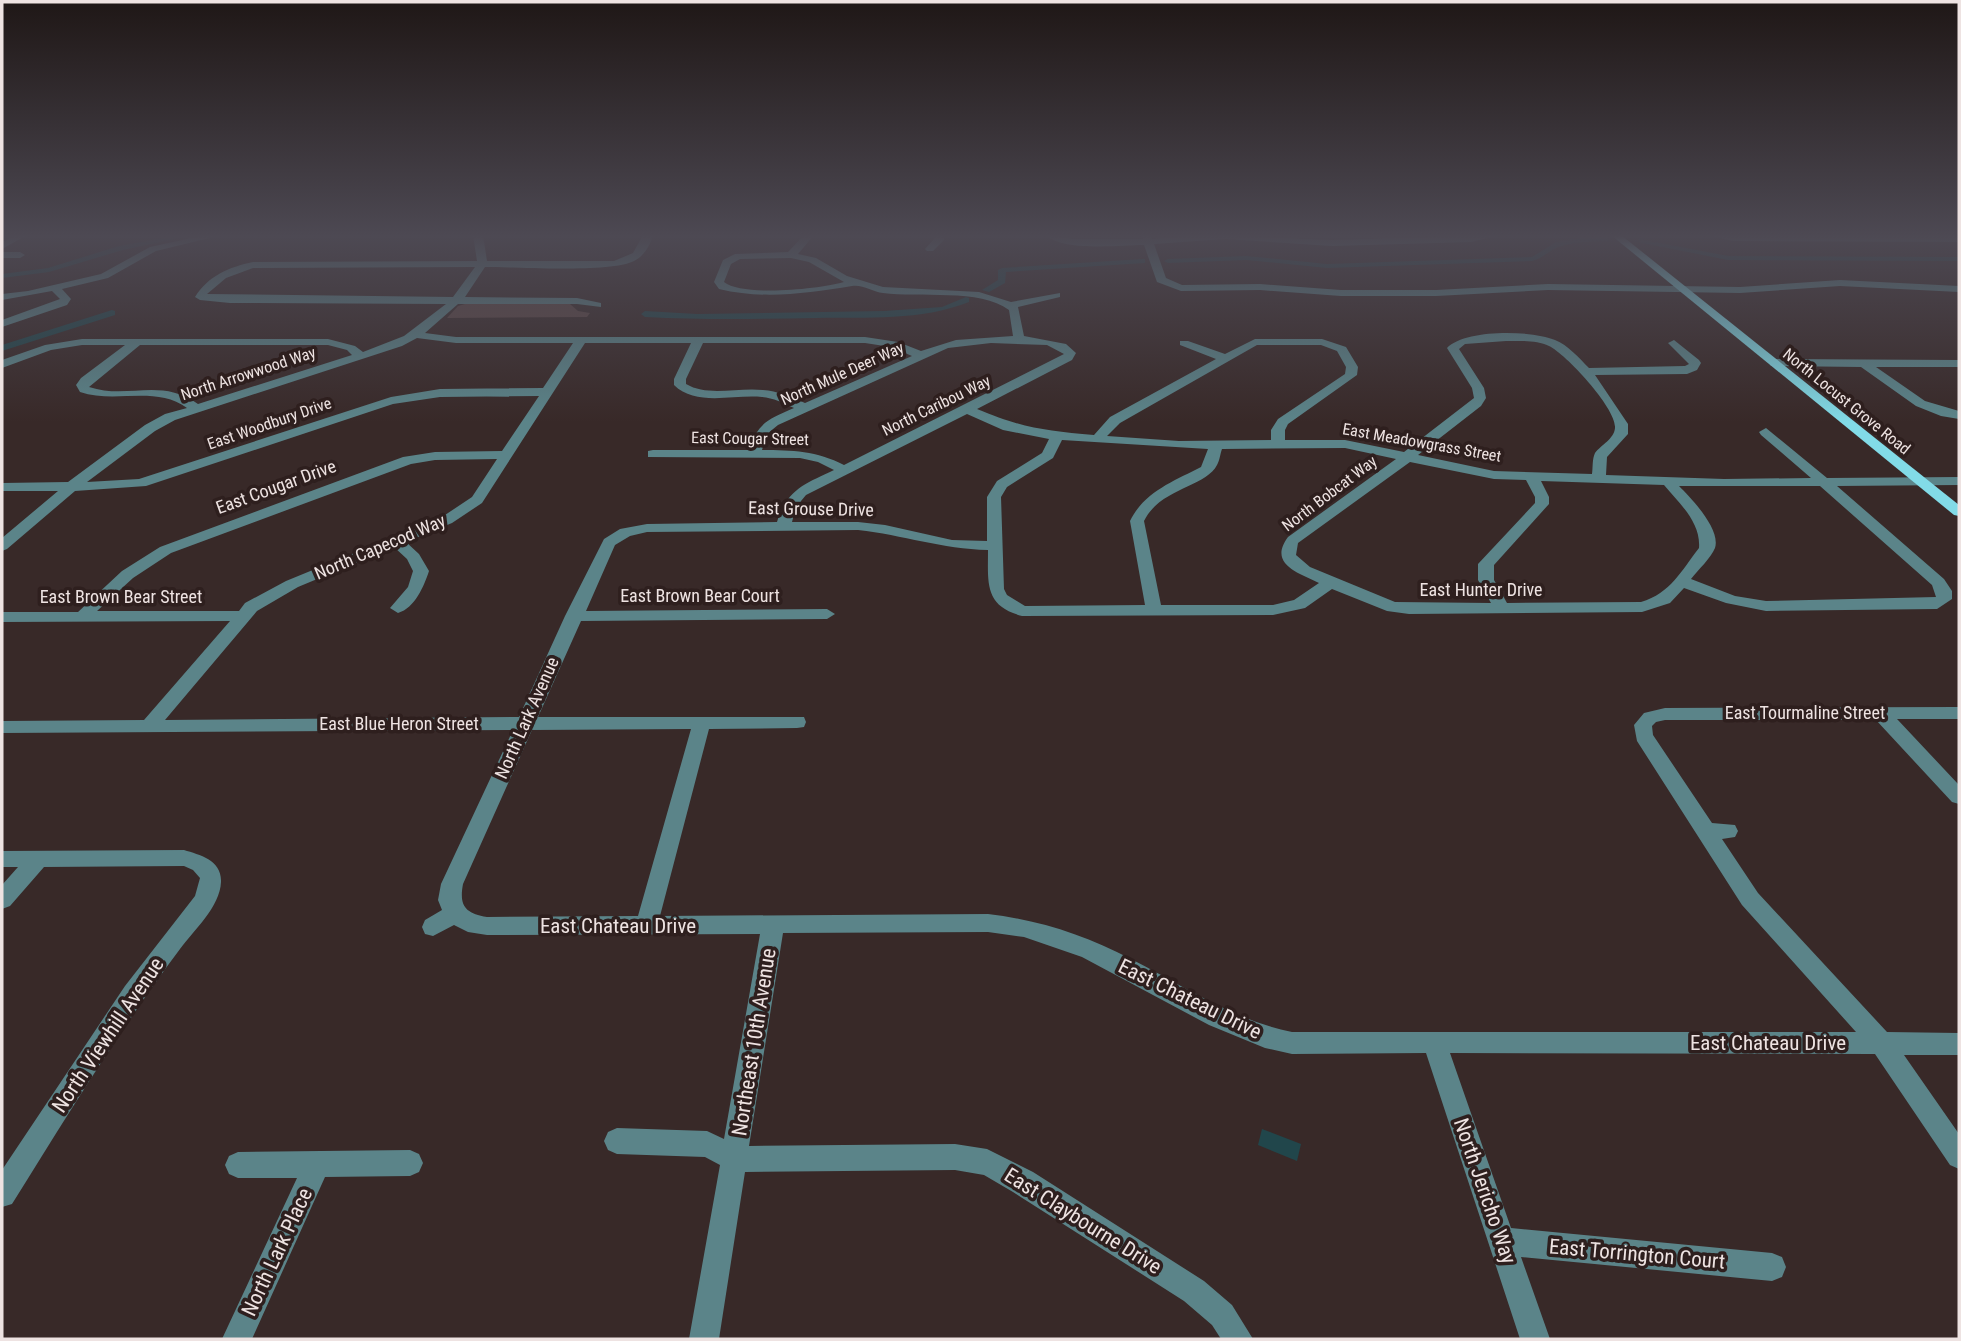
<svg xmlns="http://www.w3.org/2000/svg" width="1961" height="1341" viewBox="0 0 1961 1341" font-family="'Roboto Condensed',sans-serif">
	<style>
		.green { fill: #5c4644 }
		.water { fill: #21464b }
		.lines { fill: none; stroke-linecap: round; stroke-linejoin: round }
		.canal { fill: #21464b; fill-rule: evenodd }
		.minor { fill: #5b8489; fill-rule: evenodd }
		.major { fill: #82dbe7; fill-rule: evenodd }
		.labels { text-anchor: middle; stroke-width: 7; stroke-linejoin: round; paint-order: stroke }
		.far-street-label { font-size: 16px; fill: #eee3e2; stroke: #2e1f1e }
		.street-label { font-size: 18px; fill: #eee3e2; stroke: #2e1f1e }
		.near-street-label { font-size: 21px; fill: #eee3e2; stroke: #2e1f1e }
	</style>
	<rect width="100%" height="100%" fill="#382928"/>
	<path class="green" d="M465,304h105l8,7 12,2 -3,4 -140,1 11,-12z"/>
	<path class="water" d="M1262,1129l39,15 -4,17 -39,-16z"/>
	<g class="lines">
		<path class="canal" d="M179,235h14l-70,15 -74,22 -47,6v-4l46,-6 71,-22z
			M1605,237l4,2 -1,2c-15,1 -31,0 -46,5 -12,3 -18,12 -30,15l-205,7 -81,-8 -78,3 -4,-2 4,-2 78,-3 81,8 205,-7 24,-15 23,-4z
			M1639,239l89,17 231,1v4l-231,-1 -86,-17 -4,-2z
			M1142,259h3v4l-139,9 -1,11 -16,9 -7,-2 16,-10v-10l4,-2z
			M966,297l3,1v4c-48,19 -102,15 -153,16 -57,1 -114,2 -171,-1l-4,-3 4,-3 52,3 187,-3 58,-4z
			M112,310l3,1v4l-113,36v-6z"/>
		<path class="minor" d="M16,235h11l-25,14v-7z
			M205,235h17l-66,16 -48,27 -46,11 9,10 -4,6 -65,22v-7l58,-21 -8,-8 -50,9v-6l26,-3 73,-17 49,-27z
			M473,235h10l4,26h127l19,-8 10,-18h10c-3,11 -9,21 -19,26 -23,12 -118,6 -149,6l-20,30 112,1 24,5v4l-24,-3h-119l-33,29 31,4h409l33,5 23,9 35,-11 57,-4 -4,-26c-29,-22 -90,-12 -126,-17 -10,-1 -21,-9 -31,-7 -45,7 -87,14 -133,3l-5,-7 9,-22 12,-6 53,-2 16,-17h10l-16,19 18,4 31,18 36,11 96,5 32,10 49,-9v4l-42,10 6,29 42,8 10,9 -4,7 -95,49c45,19 69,22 117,26l16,-18 106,-58 -36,-14v-4h8l37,13 30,-15h67l24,8 12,20 -1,8 -69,49 -3,6v10h60l59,12 70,-54 -2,-10 -25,-40c18,-19 84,-18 108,-8 13,5 24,18 34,28l96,-2 4,-2 -21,-21 6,-3 25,20 2,3 -4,7 -10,4 -92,1 33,49v10l-21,23 -1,18 118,4 87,-1 -50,-43 -2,-3 7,-4 61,50 132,-1v8l-122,1 107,93 8,12v8l-15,10 -171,2 -40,-8 -42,-15 -14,15 -28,9 -233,2 -22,-3 -55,-22 -27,19 -32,7 -251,1c-38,-10 -34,-33 -34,-66 -46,-1 -85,-15 -130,-20l-211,2 -17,4 -15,9 -29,66 241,-2 8,5 -8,5 -246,2 -43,96h266l2,5 -2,5 -7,1 -88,1 -49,187 328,-2c51,6 97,21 143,45 53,27 102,61 161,73h564l-114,-127 -105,-164 -3,-16 10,-12 21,-5 294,-1v12h-62l62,66v19l-7,-2 -76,-82h-211l-9,2 -4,4 1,9 59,88 23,2 3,6 -3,6 -13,2 36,54 129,139 72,1v22h-55l55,79v35l-9,-4 -75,-111 -425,-1 61,175 261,25 10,4 4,10 -4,10 -10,4 -251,-24 29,82h-30l-94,-286 -134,1 -27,-6 -56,-23 -127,-68 -58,-20 -36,-5 -205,1 -34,213 206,-2 32,5 46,23 171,109 28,24 21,34h-32l-9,-14 -28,-24 -171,-109 -29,-17 -29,-5 -210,2 -26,167h-30l31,-174 -15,-8 -88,-3 -9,-4 -4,-9 4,-9 9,-4 90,3 17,8 36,-205 -273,1 -19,-3 -14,-7 -21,11 -8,-2 -3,-7 3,-7 17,-10 -4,-10 3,-16 72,-154 -511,3v-12l142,-1 86,-99 -228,1v-10h76l44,-41 38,-24 243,-90 32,-5 67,-1 37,-55 -99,1 -47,7 -247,82 -71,5 -68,58 -5,2v-13l56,-47h-56v-8l66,-1 77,-57 20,-11 22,-6c-31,-23 -72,-4 -107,-16l-4,-7 5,-7 44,-33h-43l-31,5 -49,18v-8l43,-15 37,-6h246l27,7 8,6 41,-16 42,-32 -216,-1 -30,-3 -5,-3c13,-21 34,-30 58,-35l224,-1zM791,258l18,4 35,20c-24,7 -101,15 -120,0l7,-18 9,-5zM475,267l-22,30 -246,-3 19,-16 27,-10zM417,338l39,5h117l-30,45 -103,1 -49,8 -252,82 -52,3 68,-51 20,-11 227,-74zM1506,341c14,0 31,-1 43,5 17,8 68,63 66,82 -1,11 -14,17 -20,25 -3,6 -2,15 -3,21l-98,-3 -76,-16 63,-49 5,-8 -2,-10 -25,-39 6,-5zM585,343h106l-17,36v6c22,22 60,9 88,12 11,1 22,6 32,11 -25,11 -36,14 -45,42h-96l-5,1v6l152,1 18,4 16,8c-29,14 -47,19 -57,52l-130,2 -27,5 -16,10 -39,77 -46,101 -354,3 92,-109 41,-24 96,-40 13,12 6,12 -5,16 -18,21 8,5c17,-5 26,-27 31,-42l-10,-17 -13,-12 46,-19 30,-20zM703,343h162l26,4 21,9 -107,47c-14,-6 -28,-12 -42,-13 -25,-3 -55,7 -77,-6v-5zM991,343l56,2 17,9 -220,111c-27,-14 -52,-15 -82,-15l5,-16 11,-9 170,-77zM140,345h188l19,5 5,5 -154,49c-38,-27 -70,-4 -109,-17zM1257,345h64l16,6 9,16 -1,7 -67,45 -7,11v10l-92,1 -72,-5 13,-13zM967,414l36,16 46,9 -7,14 -45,28 -10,16v44l-35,-1 -67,-15 -27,-3h-66l4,-15 10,-12zM1062,440l146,9 -7,18c-27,14 -57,25 -71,54l15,84 -120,1 -18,-11 -3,-6 -3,-92 6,-10 46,-29zM1345,448l51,11 -108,78c-20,27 10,36 31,46l-25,17 -21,5h-112l-17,-84c16,-33 62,-34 73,-56 3,-5 3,-11 5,-16zM497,459l-25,38 -30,20 -156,64 -41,22 -6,8h-142l36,-33 38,-25 240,-89 24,-4zM1410,462l84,17 32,1 9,17v6l-57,61v16l13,23 -96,-1 -85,-35 -14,-12 2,-12zM1541,481l123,4c15,18 37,37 35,63 -18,23 -28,45 -58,54l-134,1 -13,-23v-15l55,-61v-7zM1679,486h141l112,99 4,12 -170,4 -31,-5 -44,-17c7,-9 20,-21 24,-31 6,-19 -24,-50 -36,-62zM691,729l-53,187 -151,1c-22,-4 -28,-11 -24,-33l69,-154z
			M934,235h10v5l-11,11h-6l-2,-2 9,-10z
			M1046,235l27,4h70l-2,-4h10l1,4 54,-4 126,5 168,-5 -29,7 -139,4 -106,-7 -72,5 12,34 16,7 78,-1 81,6h95l112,-6 192,3 100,-7 119,6v6l-119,-6 -100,7 -192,-3 -112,6h-95l-81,-6 -79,1 -24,-9 -13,-37c-23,0 -81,7 -98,-10z
			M1707,235l252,1v6l-226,-1z
			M2,252h18l5,3 -5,3h-18z
			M1775,359l184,1v7h-83l49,34 34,10v8l-18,-3 -25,-10 -55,-39 -90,-1 -2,-3z
			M184,850c16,5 38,10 37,32 -1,25 -27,48 -41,67 -61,81 -114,169 -168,255l-10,3v-37l123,-184 70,-90 5,-18 -7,-8 -9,-4 -140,1 -34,39 -8,3v-24l16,-18h-16v-16z
			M410,1150l9,4 4,9 -4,9 -9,4 -85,1 -73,162h-30l75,-161h-59l-9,-4 -4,-9 4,-9 9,-4z"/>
		<path class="major" d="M1611,235h10l338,270v11l-5,-1z"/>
	</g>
	<linearGradient id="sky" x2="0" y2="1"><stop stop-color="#1f1716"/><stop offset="0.56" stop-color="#4d4953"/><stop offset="1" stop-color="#4d4953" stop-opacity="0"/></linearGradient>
	<rect width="1961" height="422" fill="url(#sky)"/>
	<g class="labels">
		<g class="far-street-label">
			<text transform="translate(248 373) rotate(-18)" y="6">North Arrowwood Way</text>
			<text transform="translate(842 373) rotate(-24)" y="6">North Mule Deer Way</text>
			<text transform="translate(1847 401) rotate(39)" y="6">North Locust Grove Road</text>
			<text transform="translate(936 405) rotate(-26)" y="6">North Caribou Way</text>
			<text transform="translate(269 423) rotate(-19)" y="6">East Woodbury Drive</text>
			<text transform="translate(750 438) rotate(1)" y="6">East Cougar Street</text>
			<text transform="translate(1422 442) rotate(10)" y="6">East Meadowgrass Street</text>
			<text transform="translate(1329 493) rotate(-37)" y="6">North Bobcat Way</text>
		</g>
		<g class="street-label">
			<text transform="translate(276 487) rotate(-20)" y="6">East Cougar Drive</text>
			<text transform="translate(811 509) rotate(1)" y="6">East Grouse Drive</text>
			<text transform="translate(380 547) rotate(-23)" y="6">North Capecod Way</text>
			<text x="1481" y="596">East Hunter Drive</text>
			<text x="700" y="602">East Brown Bear Court</text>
			<text x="121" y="603">East Brown Bear Street</text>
			<text x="1805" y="719">East Tourmaline Street</text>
			<text transform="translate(527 718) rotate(-66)" y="6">North Lark Avenue</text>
			<text x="399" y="730">East Blue Heron Street</text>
		</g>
		<g class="near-street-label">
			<text x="618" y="933">East Chateau Drive</text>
			<text transform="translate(1190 999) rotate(26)" y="7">East Chateau Drive</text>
			<text transform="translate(108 1035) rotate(-56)" y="7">North Viewhill Avenue</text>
			<text transform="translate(754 1042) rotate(-81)" y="7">Northeast 10th Avenue</text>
			<text x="1768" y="1050">East Chateau Drive</text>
			<text transform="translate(1485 1191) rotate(71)" y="7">North Jericho Way</text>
			<text transform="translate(1083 1221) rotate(32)" y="7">East Claybourne Drive</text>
			<text transform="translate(277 1252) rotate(-65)" y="7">North Lark Place</text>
			<text transform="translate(1637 1254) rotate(5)" y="7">East Torrington Court</text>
		</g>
	</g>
	<rect width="1961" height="1341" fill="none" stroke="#eee3e2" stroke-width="7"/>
</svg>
